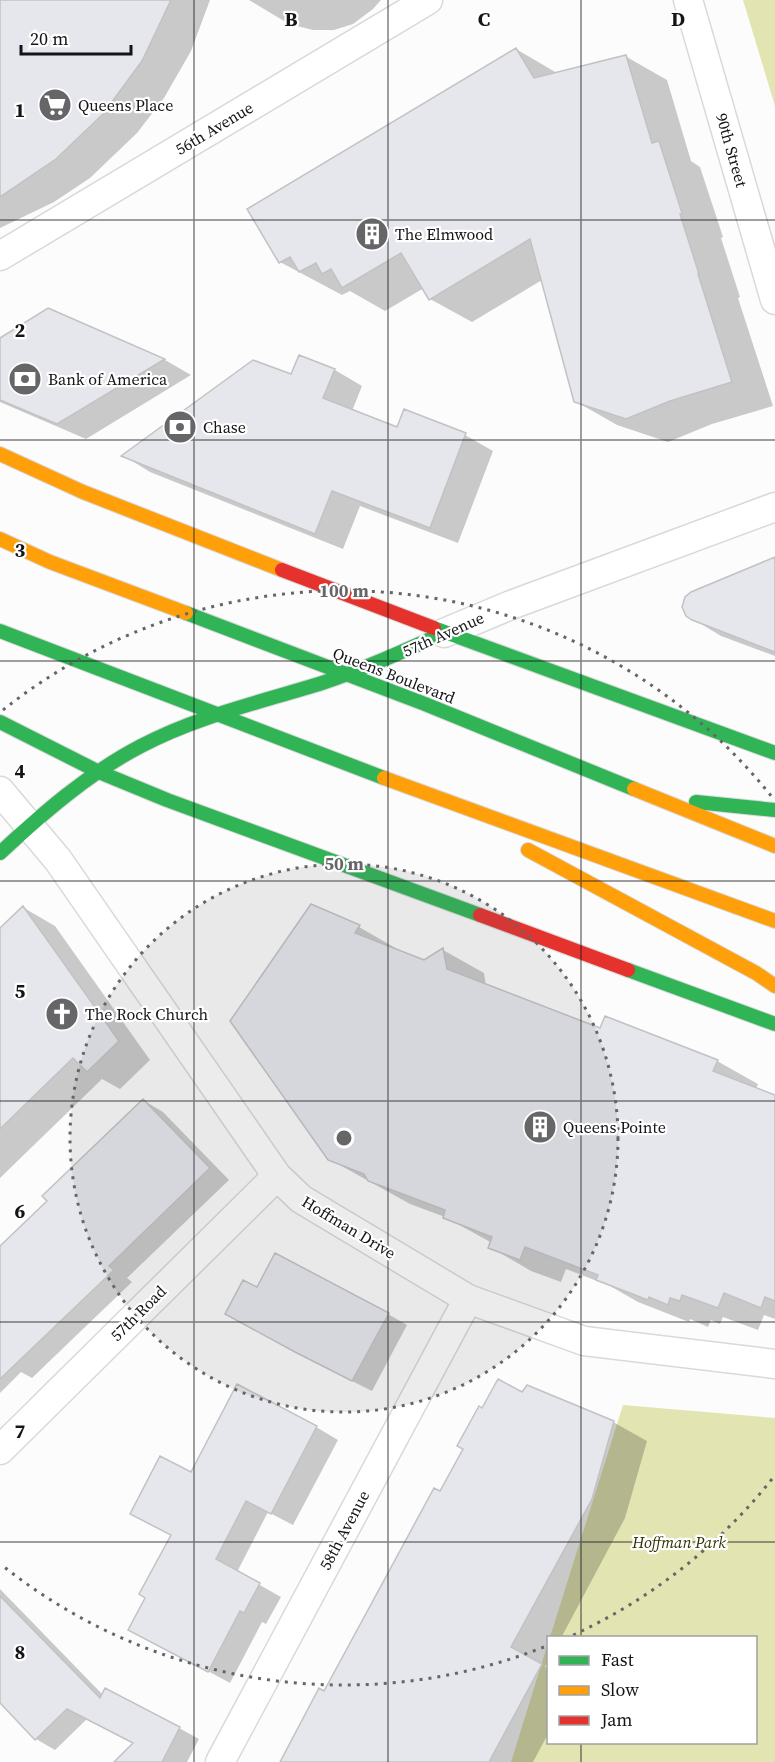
<svg xmlns="http://www.w3.org/2000/svg" width="775" height="1762" viewBox="0 0 775 1762" font-family="'Source Serif 4',serif">
	<style>
		.green { fill: #e2e4b1 }
		.shadow { fill: #0003 }
		.building { fill: #e6e6ed; stroke: #c2c2c3; stroke-width: 1.5 }
		.lines { fill: none; stroke-linecap: round; stroke-linejoin: round }
		.street-casing { stroke: #d9d9db; stroke-width: 31 }
		.fast-casing { stroke: #d9d9db; stroke-width: 16 }
		.slow-casing { stroke: #d9d9db; stroke-width: 16 }
		.jam-casing { stroke: #d9d9db; stroke-width: 16 }
		.street { stroke: #fff; stroke-width: 28 }
		.fast { stroke: #30b455; stroke-width: 14 }
		.slow { stroke: #ff9f0a; stroke-width: 14 }
		.jam { stroke: #e5322d; stroke-width: 14 }
		.grid { fill: none; stroke: #151519; stroke-width: 1.5; stroke-opacity: 0.55 }
		.ring { fill: none; stroke: #666668; stroke-width: 3; stroke-dasharray: 3 6 }
		.labels { text-anchor: middle; stroke-width: 4.5; stroke-linejoin: round; paint-order: stroke }
		.poi-label { font-size: 16px; fill: #151519; stroke: #fff; text-anchor: start }
		.street-label { font-size: 16px; fill: #151519; stroke: #fff }
		.park-label { font-size: 16px; font-style: italic; fill: #2f3103; stroke: #fff }
		.grid-label { font-size: 20px; text-anchor: middle; font-weight: bold; fill: #151519; stroke: #fff; stroke-width: 4.5; stroke-linejoin: round; paint-order: stroke }
		.centre { fill: #666668; stroke: #fff; stroke-width: 3 }
		.ring-label { font-size: 18px; text-anchor: middle; font-weight: bold; fill: #666668; stroke: #fff; stroke-width: 4.5; stroke-linejoin: round; paint-order: stroke }
	</style>
	<rect width="100%" height="100%" fill="#fcfcfc"/>
	<path class="green" d="M743,0h32v106z
		M623,1405l152,13v344h-264l37,-119v99h208v-104l-206,-1z"/>
	<path class="shadow" d="M0,0h210l-19,51 -27,47 -27,35 -47,45 -36,24 -54,26z
		M249,0h132l-8,9 -20,15 -19,6h-21l-24,-6z
		M516,49l41,24 68,-17 42,24 24,81 9,6 23,70 -2,1 19,59 -2,1 35,108 -61,18 -44,18 -51,-17 -42,-24 -33,-121 -70,42 -42,-23 -6,-11 -39,23 -35,-20 -8,4 -62,-33z
		M48,310l117,50 26,15 -105,64 -86,-37v-63z
		M300,357l35,13 27,16 -10,25 46,18 7,-18 60,24 28,16 -35,92 -98,-37 -17,43 -193,-77 -26,-16 168,-80z
		M775,558v98l-54,-20 -28,-17z
		M311,906l48,21 40,23 -1,1 26,10 19,-11 41,23 2,13 115,44 116,31 41,23 -2,5 19,8v222l-11,-4 -6,15 -35,-13 -3,7 -9,-4 -3,7 -18,-8 -1,3 -51,-20 -28,-16 -44,-17 -5,13 -30,-11 -41,-24 2,-4 -47,-26 -35,-13 -81,-45z
		M24,908l31,18 95,134 -30,29 -18,-10 -102,99v-247z
		M143,1100l20,12 66,68 -102,98 5,4 -100,96 -11,-6 -21,21v-145l49,-47z
		M257,1289l131,25 19,11 -35,66 -56,-28 -89,-50z
		M523,1394l90,28 34,19 -22,77 -64,120h-13v22l-3,7 3,2v65l-15,28h-251l43,-69 116,-200 24,-45 17,-38z
		M316,1427l22,13 -45,85 -25,-13 -31,60 44,25 -15,27 -4,-2 -32,61 -78,-42 -5,-44 25,-61 19,-62z
		M0,1589l103,106 76,33 20,11 -12,23h-71l19,-19 -48,-24 -32,31 -19,-11 -36,-38z"/>
	<path class="building" d="M0,0h171l-29,61 -39,53 -47,45 -56,38z
		M516,48l18,30 92,-23 26,88 7,-2 23,72 -2,1 19,60h-1l34,108 -62,19 -44,18 -52,-17 -44,-163 -101,61 -28,-47 -59,35 -11,-19 -9,5 -6,-11 -17,9 -9,-15 -11,6 -32,-54z
		M48,308l117,51 -108,65 -57,-24v-62z
		M299,355l36,14 -12,29 74,29 7,-18 62,24 -36,95 -98,-37 -17,43 -194,-78 132,-96 38,14z
		M775,557v95l-83,-32 -6,-4 -4,-9 3,-10 6,-5z
		M311,904l49,21 -5,8 69,27 19,-12 4,21 153,59 5,-12 113,44 -5,11 62,24v206l-10,-4 -4,11 -37,-15 -6,15 -36,-13 -2,6 -10,-3 -2,7 -19,-8 -1,3 -52,-20 2,-5 -73,-28 -5,13 -32,-12 4,-11 -49,-19 2,-8 -77,-29 -4,-7 -36,-14 -98,-139z
		M23,906l96,135 -32,31 -14,-14 -73,71v-201z
		M143,1099l67,69 -101,98 5,4 -114,109v-133l47,-45 -5,-5z
		M275,1253l114,60 -37,68 -57,-29 -70,-38 18,-34 14,7z
		M498,1379l24,13 5,-7 87,36 -22,78 -81,148 31,17 -53,98h-209l39,-74 5,3 110,-203 6,3 23,-42 -6,-3 22,-40 3,2z
		M237,1384l80,42 -46,88 -25,-13 -30,58 44,24 -16,30 -4,-2 -32,61 -80,-42 17,-32 -6,-4 32,-59 -41,-21 30,-58 31,16z
		M0,1596l100,102 5,-10 75,39 -18,35h-48l19,-19 -66,-34 -32,31 -35,-37z"/>
	<g class="lines">
		<g class="street-casing">
			<path id="street" d="M688,0l87,300
				M0,256l428,-256
				M444,633l67,-28 264,-98
				M0,791l58,69 219,316 24,23 167,100 116,42 191,23
				M0,1450l277,-274
				M220,1762l248,-463"/>
		</g>
		<g class="fast-casing">
			<path id="fast" d="M186,613l239,91 209,85
				M434,628l341,125
				M0,631l384,147
				M0,722l99,50 68,28 313,115
				M696,802l79,8
				M0,853c43,-40 89,-80 141,-107 57,-30 120,-44 181,-63 42,-14 82,-32 122,-50
				M628,970l147,54"/>
		</g>
		<g class="slow-casing">
			<path id="slow" d="M0,454l83,38 199,78
				M0,539l50,23 136,51
				M384,778l391,143
				M634,789l141,57
				M528,850l228,123 19,13"/>
		</g>
		<g class="jam-casing">
			<path id="jam" d="M282,570l152,58
				M480,915l148,55"/>
		</g>
		<use href="#street" class="street"/>
		<use href="#fast" class="fast"/>
		<use href="#slow" class="slow"/>
		<use href="#jam" class="jam"/>
	</g>
	<path class="grid" d="M194,0v1762M388,0v1762M581,0v1638M0,220h775M0,440h775M0,661h775M0,881h775M0,1101h775M0,1322h775M0,1542h775M581,1742v20"/>
	<circle cx="344" cy="1138" r="274" fill="#666668" fill-opacity=".12"/>
	<g class="ring">
		<circle cx="344" cy="1138" r="274"/>
		<path d="M772 1479A547 547 0 0 1 571 1636M544 1647A547 547 0 0 1 3 1566M3 710A547 547 0 0 1 772 797"/>
	</g>
	<defs>
		<g id="supermarket-disc" transform="scale(1.725)"><circle r="9.5" fill="#666668" stroke="#fff"/><path d="M-6-5.5h2.5l.6 2H6L4.5 2H-2.5L-4.4-4H-6ZM-1.5 3.2a1.3 1.3 0 1 0 .1 0ZM3 3.2a1.3 1.3 0 1 0 .1 0Z" fill="#fff"/></g>
		<g id="building-disc" transform="scale(1.725)"><circle r="9.5" fill="#666668" stroke="#fff"/><path d="M-4-6H4V6H1V3H-1V6H-4ZM-2.5-4.3h1.7v1.8h-1.7ZM.8-4.3h1.7v1.8H.8ZM-2.5-1h1.7V.8h-1.7ZM.8-1h1.7V.8H.8Z" fill="#fff"/></g>
		<g id="bank-disc" transform="scale(1.725)"><circle r="9.5" fill="#666668" stroke="#fff"/><path d="M-6-4H6V4H-6ZM0-2.3a2.3 2.3 0 1 0 0 4.6a2.3 2.3 0 1 0 0-4.6Z" fill="#fff"/></g>
		<g id="church-disc" transform="scale(1.725)"><circle r="9.5" fill="#666668" stroke="#fff"/><path d="M-1.2-6h2.4v3.5h3.3v2.4h-3.3V6h-2.4V-.1h-3.3v-2.4h3.3Z" fill="#fff"/></g>
	</defs>
	<g fill-rule="evenodd">
		<use href="#supermarket-disc" x="55" y="105"/>
		<use href="#building-disc" x="372" y="234"/>
		<use href="#bank-disc" x="25" y="379"/>
		<use href="#bank-disc" x="180" y="427"/>
		<use href="#church-disc" x="62" y="1014"/>
		<use href="#building-disc" x="540" y="1127"/>
	</g>
	<g class="labels">
		<g class="poi-label">
			<text x="78" y="111">Queens Place</text>
			<text x="395" y="240">The Elmwood</text>
			<text x="48" y="385">Bank of America</text>
			<text x="203" y="433">Chase</text>
			<text x="85" y="1020">The Rock Church</text>
			<text x="563" y="1133">Queens Pointe</text>
		</g>
		<g class="street-label">
			<text transform="translate(214 128) rotate(-31)" y="6">56th Avenue</text>
			<text transform="translate(732 150) rotate(74)" y="6">90th Street</text>
			<text transform="translate(443 634) rotate(-24)" y="6">57th Avenue</text>
			<text transform="translate(394 675) rotate(21)" y="6">Queens Boulevard</text>
			<text transform="translate(349 1227) rotate(31)" y="6">Hoffman Drive</text>
			<text transform="translate(138 1313) rotate(-45)" y="6">57th Road</text>
			<text transform="translate(344 1530) rotate(-62)" y="6">58th Avenue</text>
		</g>
		<g class="park-label">
			<text x="679" y="1548">Hoffman Park</text>
		</g>
	</g>
	<g class="grid-label">
		<text x="291" y="26">B</text>
		<text x="484" y="26">C</text>
		<text x="678" y="26">D</text>
		<text x="20" y="117">1</text>
		<text x="20" y="337">2</text>
		<text x="20" y="557">3</text>
		<text x="20" y="778">4</text>
		<text x="20" y="998">5</text>
		<text x="20" y="1218">6</text>
		<text x="20" y="1438">7</text>
		<text x="20" y="1659">8</text>
	</g>
	<circle cx="344" cy="1138" r="9" class="centre"/>
	<g class="ring-label">
		<text x="344" y="597">100 m</text>
		<text x="344" y="870">50 m</text>
	</g>
	<rect x="547" y="1636" width="210" height="108" fill="#ffffff" stroke="#a1a1a3" stroke-width="1.5"/>
	<rect x="559" y="1656" width="30" height="9" fill="#30b455" stroke="#a1a1a3" stroke-width="1.5"/>
	<text x="601" y="1666" font-size="18" fill="#151519">Fast</text>
	<rect x="559" y="1686" width="30" height="9" fill="#ff9f0a" stroke="#a1a1a3" stroke-width="1.5"/>
	<text x="601" y="1696" font-size="18" fill="#151519">Slow</text>
	<rect x="559" y="1716" width="30" height="9" fill="#e5322d" stroke="#a1a1a3" stroke-width="1.5"/>
	<text x="601" y="1726" font-size="18" fill="#151519">Jam</text>
	<path d="M21 45v9h110v-9" fill="none" stroke="#151519" stroke-width="3"/>
	<text x="30" y="45" font-size="18" fill="#151519" stroke="#ffffff" stroke-width="4.5" paint-order="stroke">20 m</text>
</svg>
